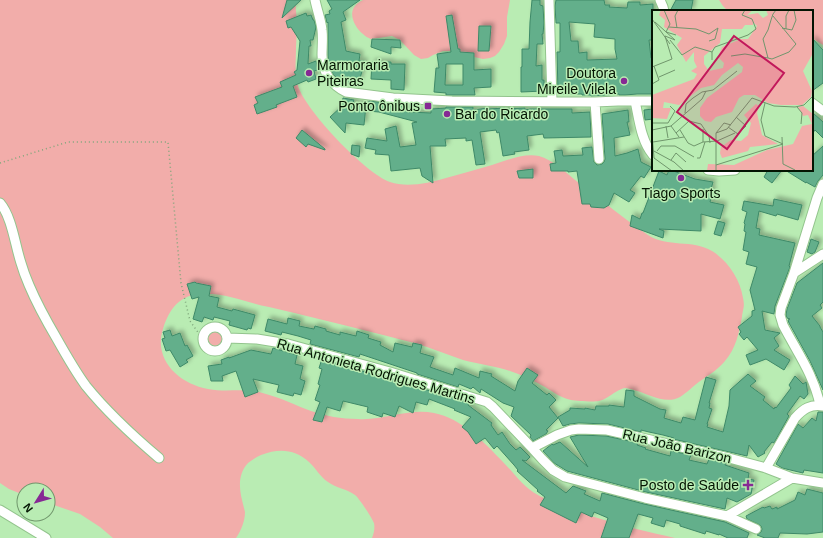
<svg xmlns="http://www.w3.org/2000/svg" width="823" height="538" viewBox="0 0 823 538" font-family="Helvetica,sans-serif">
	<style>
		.green { fill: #f2adaa }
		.building { fill: #64af8b; stroke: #3e8968; fill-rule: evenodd; filter: url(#shadow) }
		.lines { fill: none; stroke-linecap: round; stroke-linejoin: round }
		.minor-casing { stroke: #93c48d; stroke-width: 11 }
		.path { stroke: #7ea67a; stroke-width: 1.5; stroke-dasharray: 1 3; stroke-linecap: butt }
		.minor { stroke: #fff; stroke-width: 9 }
		.poi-dot { fill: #862994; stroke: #b9ecb3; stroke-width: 1.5 }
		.labels { text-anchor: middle; stroke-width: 3; stroke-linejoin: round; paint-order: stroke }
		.poi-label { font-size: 14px; fill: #031402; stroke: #b9ecb3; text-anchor: end }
		.street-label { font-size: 14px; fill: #031402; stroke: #b9ecb3 }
		.inset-road { fill: none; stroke: #70966c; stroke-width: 1 }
		.view { fill: #c2185b; fill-opacity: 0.15; stroke: #c2185b; stroke-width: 2 }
		.inset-edge { fill: none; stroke: #031402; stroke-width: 2 }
	</style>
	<defs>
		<filter id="shadow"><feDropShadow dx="3" dy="-3" stdDeviation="2" flood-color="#0004"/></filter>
	</defs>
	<rect width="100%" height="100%" fill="#b9ecb3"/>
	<path class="green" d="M0,0h295c2,16 2,32 1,48 0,12 -2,26 2,38 8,25 67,87 92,96 17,6 39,1 56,-4 16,-4 31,-9 46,-13 15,-5 32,-12 47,-9 15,4 28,18 40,27 23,17 45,36 69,52 20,13 44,4 64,16 16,10 28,28 31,47 2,9 0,10 -1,19 -3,16 -6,31 -17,44 -8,10 -20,16 -30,24 -2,2 -13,11 -15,12 -15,8 -31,-3 -46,-7 -3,-1 -6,-2 -9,-2 -6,1 -12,6 -17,9 -3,2 -6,3 -9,4 -6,1 -22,0 -28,-1 -10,-2 -18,-8 -26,-13 -11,-6 -23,-12 -35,-16 -15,-5 -31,-7 -47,-11 -12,-4 -24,-9 -36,-13 -18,-6 -37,-10 -56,-15 -34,-9 -68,-17 -102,-25 -26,-5 -49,-17 -76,-12 -17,4 -25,18 -30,34 -10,31 16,55 45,60 20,4 38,-2 58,5 15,4 29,11 45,17 15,5 30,8 47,8 25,2 50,-11 76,-6 27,5 51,30 69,49 11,11 21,26 35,33 8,5 18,7 27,11 12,4 24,10 36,13 24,8 49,13 74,19h-303c2,-5 3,-10 2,-15 -2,-5 -15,-25 -19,-28 -8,-6 -19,-7 -27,-13 -8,-5 -12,-14 -19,-20 -14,-13 -30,-14 -48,-7 -5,2 -9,5 -13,8 -10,11 -9,24 -6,37 1,4 2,8 3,12 0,9 -4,19 -9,26h-123l-13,-11 -20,-13 -32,-11v-13h-24v5l-15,-6 -9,-6z
		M363,0h147l-3,17v19l-3,8 -5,8 -4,4 -5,2 -7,1 -13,-3 -15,-5h-12l-10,4 -5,3 -7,1 -7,-4 -14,-15 -8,-4 -21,3c-3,-1 -6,-3 -8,-5 -8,-6 -15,-20 -8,-28 2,-3 5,-4 8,-6z
		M719,0h104v45l-11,-7v-27h-84l-5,-5z
		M205 339a10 10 0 1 1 20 0a10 10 0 1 1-20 0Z"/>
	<path class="building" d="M287,0h14l-19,18z
		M327,0h33l-17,12 3,8 -5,2 5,29 14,3 -1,7h6l-7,24 -17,-3 -8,-8 -4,-9 -1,-10v-33l-1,1 -2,-8 5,-1 -1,-3 3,-2z
		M532,0h8v5l3,1 1,17 -1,11h-1l1,10h-6l-1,22 6,-1v15h2v11l-23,1v-25h1v-18h7l1,-27z
		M556,0h48l1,5h5l-1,2 18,1 1,-6h12v3l13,-1v36h-4l2,18h2v36h-16l-12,1h-6v-1l-28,2v-1h-9v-1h-19l-5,-2 -1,-40h3v-29h-4l-1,-17zM569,22l26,2 -1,13 21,2v10l2,10 -30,1v-8l-8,1 -1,-12h-7z
		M676,0h17l-2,11h-21z
		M306,13l1,3 4,-1 2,5h1l2,7 -3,13h-3l1,6h-2l-1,18 8,-3 2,9 -4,1 2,8 -8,3 -1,-2 -14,6 4,11 -21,8 1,2 -20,7 -3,-9 4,-2 -3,-6 27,-10 -2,-5 16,-7 -2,-3 3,-2 3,-29 -9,-14 -3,1 -2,-7z
		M452,15l6,34h2v3l14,1v17l17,-1v18l-17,1 1,7h-29v-2l-12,-1 2,-24h3l-2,-14 14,-2 -5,-36zM446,64h17v21h-18z
		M479,26h12l-2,25h-11z
		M812,38l11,12v33l-11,8z
		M372,39l28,1 1,8 -10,-1v7l-20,-7z
		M372,62h19v2h14l-1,26 -13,-1v-9l-20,-1z
		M343,98l11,2 -1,3 13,2 -2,20 -18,-2 -1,10 -15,-16 11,-10z
		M369,101l9,1 16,5 14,-1 1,6 22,1v-4l15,-1v-1h27v3l15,-2v1l17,-1v1l20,-1v2l5,-1h42v4l18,-1 1,25 -47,1 -1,-4 -16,2 2,14 -15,2 1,2 -12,2 -4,-24 -2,1 -1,-3 -16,2 5,32 -9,1 -4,-25 -6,1v-3l-21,1 1,7h-16l3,37 -11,-7 -2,-8 -29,3 -2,-16 -14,-1 1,-4 -11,-2 2,-10 20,3 -2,-12 11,-3 4,21 16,-2 -4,-22 5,-1 -38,-10 -11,-1z
		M653,109v10l-8,1 -1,-10z
		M628,110l1,12h-2l3,13 -16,3 1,18 12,-3 11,-4 3,13 10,5 -7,11 -3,-2 -11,14 5,3 -6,9 -15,-9 -5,12 -5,3 -13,-1 -1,-3h-8l-5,-33 -9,1v-1h-17l-1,-7 6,-1 -2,-12 8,-1 1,6 20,-1 -1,-7 10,-1 2,15 3,3 5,-1 2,-2 1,-3 -3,-45z
		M812,112l11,10v16l-8,-8 -3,4z
		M302,130l23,19v1l-17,-6 -2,3 -10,-9z
		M352,145l8,1 -1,11 -8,-3z
		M823,146v29l-5,6 -3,6 -9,-5v1l-21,-13h27v-14z
		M533,169v9h-14l-2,-7z
		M669,170h2l24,9 18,3 -2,7 2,1 -3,12 14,3 -4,14 -19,-5v17l-42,-2 5,2 -1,7 -33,-12 2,-11 8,4 2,-6h1l16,-42 8,4z
		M768,170h14l-10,13 -8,-6z
		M774,199l28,6 -4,15 -21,-6 -1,2 -17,-5 -3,17 4,1 -1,6 36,8 -6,23 1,1 -15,39 -1,8 -12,-3 3,19 15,3 -6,5 5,8 -5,4 16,10 -6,10 -18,-11 -16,6 -4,-10 12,-5 -11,-13 -3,3 -5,-6 2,-2 -3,-5 14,-11v-5l3,-1 -5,-20 7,-23 -11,-3 3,-12 -6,-2 3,-18 -2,-1 1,-7 -1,-1 3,-11 -5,-2 2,-9 29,5z
		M718,221l7,2 -4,13 -7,-2z
		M811,239l8,3 -4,10 -3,2 -5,-2z
		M823,263v39l-3,3 2,3 -10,8 8,10v1l3,5v58l-13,-29 -21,-38 -1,-3 2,-1 -3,-1 -1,-3 1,-6 10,-26z
		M195,282l1,1 15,3 -2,10 10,2 -2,9 15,4 1,-2 22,6 -4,14 -3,-1 -1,2 -18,-5 1,-4 -16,-4 -1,3 -9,-3 -2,5 -9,-3 6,-22 -7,2 -5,-15z
		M288,318l12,3 -1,5 15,3 1,-3 11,3v2l14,4v-3l16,4 1,-5 12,4 -1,3 13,4 -1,3 13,7 2,-9 17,4 1,-4 9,2 -2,8 14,4 -4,10 23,8 2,-7 24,10 1,-7 12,3 -1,2 24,15 3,-10 9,-13 11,7 -6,8 15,12 2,-2 7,7 -7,7 9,11 -12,12 2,1 -2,3 -13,7 -3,-4 1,-2 -20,-19 3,-9 -11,-4 -22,-14 -1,4 -7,-6 -2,2 -12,-5 -1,3 -41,-13v-1l-57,-19 -1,3 -49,-13 1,-4 -13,-4 -16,-4 -1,3 -16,-4 3,-12 19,5z
		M170,330l2,6 8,-3 5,13 2,-1 6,11 -7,4 2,2 -8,5 -10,-17 -4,1 -4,-12 3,-1 -2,-6z
		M273,348l24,7 -2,9 8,2 -3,13 5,2 -4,14 -7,-2 -1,3 -16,-4 2,-7 -26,-6 5,13 -13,5 -9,-26 -14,5 1,5h-12l-3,-15 14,-2 -1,-4 8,-3v1l22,-8 20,4z
		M322,359l40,12 19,6v-1l4,1 84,26 -1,2 24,18 -1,2 7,10 4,-3 8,12 6,6 4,-3 10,10 -4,4 -4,-1 44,33 7,-7 13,5 -2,3 16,7 2,-8 42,11 81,18 24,11 -2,5h-19l-9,-4v1l-13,-4 -1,3 -25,-8v-2l-14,-4 -2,7 -13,-4 2,-5 -15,-4 -9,24h-28l7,-20 -14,-6 -2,5 -11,-5 -5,11 -36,-18 5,-8 -8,-6 1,-1 -11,-10 -10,-9 1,-1 -4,-5 -17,-19 -3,3 -9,-11 -9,6 -8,-12 -6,-5 9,-10 -17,-7 1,-1 -26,-10 -2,6 -11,-3 -3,11 -14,-7 -4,11 -12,-4 -1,4 -15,-5 1,-5 -25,-6 -3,10 -13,-4 -5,15 -9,-2 7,-18 -5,-2 5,-15 -2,-1 4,-15 -3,-1z
		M748,374l8,7 -6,5 15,11 -2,3 11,9 1,-2 1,1 15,-20 -2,-3 6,-9 8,8 3,-2 2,12 -4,5 -4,-3 -13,18 2,2 -15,27 -2,-1 -8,10 1,1 -7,4 -9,-12 -2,11 -74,-17 1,-1 -11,-3 -14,-3 -8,-2v2l-33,-8 -29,-1 -9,1 -7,2 -5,-9 12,-7v-2l15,1v-1l10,2 1,-4h13v-1l15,2 2,-17 8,1v5l26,13 6,1 -2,8 17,5 2,-6 12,3 11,-43 10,3 -7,23h1l-1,5 3,1 -5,15h1l-1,3 16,5 6,-26 1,-16z
		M818,412h5v61l-19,-3 -1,3 -21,-5 -6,-4 22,-40 5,4 9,-10 4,3z
		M579,435l27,1 32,7 -1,2 9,3 -1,1 25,7 1,-5 20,4 -2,5 18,4 2,-5 17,4 -1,2 24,8 -1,6 6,1 -3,14 -14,8 -10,-4 -2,11 -79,-17 -79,-21 -13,-8 -11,-12 9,-7 1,1 7,-3 28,25 -18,-30z
		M807,489l16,4v39l-16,2 -27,-1 -2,5h-13l-8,-3 4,-3 1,-3 -1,-3 -3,-2 -11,-5 -1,-3 17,-9 1,1 6,-2 2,3 5,-2v2l18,-9 3,-8 7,3z"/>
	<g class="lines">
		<g class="minor-casing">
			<path id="minor" d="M315,0c2,10 6,20 7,30 1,8 0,17 0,25 0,16 9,30 24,37l47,6 59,3 143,1 23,-1h35
				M549,0l3,101
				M660,0l3,7 1,4
				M635,101c4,18 6,40 18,54
				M595,102l4,57
				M812,103l11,8
				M708,170l11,1 16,-1
				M0,203c12,14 15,42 21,60 2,7 5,15 8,22 8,19 18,37 28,54 9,16 18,32 29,47 21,26 47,50 73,72
				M794,273l29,-19
				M203 339a12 12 0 1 1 24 0a12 12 0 1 1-24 0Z
				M227,338l30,1 31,5 102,28 97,30 6,5 39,41 10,11 11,11 12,7 80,21 82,18 65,-38
				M820,405c-6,-30 -23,-53 -37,-80l-3,-10 1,-7 13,-35 23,-75 6,-14
				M532,448l25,-13 14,-5 8,-1 28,1 122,28 37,10 26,10 31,5
				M766,468l29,-50c8,-9 15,-14 28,-12
				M0,510l46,28
				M727,516l29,13"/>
		</g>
		<path class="path" d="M0,163l68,-21h100l13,141 9,38 12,17"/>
		<use href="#minor" class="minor"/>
	</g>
	<g class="poi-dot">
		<circle cx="309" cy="73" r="4"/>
		<circle cx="624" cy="81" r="4"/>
		<rect x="424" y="102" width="8" height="8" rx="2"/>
		<circle cx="447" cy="114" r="4"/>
		<circle cx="681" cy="178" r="4"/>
		<path d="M746 479h4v4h4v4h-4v4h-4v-4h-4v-4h4z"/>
	</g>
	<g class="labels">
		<g class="poi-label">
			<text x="317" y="70" text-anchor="start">Marmoraria<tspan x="317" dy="16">Piteiras</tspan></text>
			<text x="616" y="78">Doutora<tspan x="616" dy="16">Mireile Vilela</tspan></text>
			<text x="420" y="111">Ponto ônibus</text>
			<text x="455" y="119" text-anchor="start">Bar do Ricardo</text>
			<text x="681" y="198" text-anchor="middle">Tiago Sports</text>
			<text x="739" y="490">Posto de Saúde</text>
		</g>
		<g class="street-label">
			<text transform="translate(376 371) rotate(16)" y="5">Rua Antonieta Rodrigues Martins</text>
			<text transform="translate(677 446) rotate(13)" y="5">Rua João Barizon</text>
		</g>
	</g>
	<g transform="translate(652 10)">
		<rect width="161" height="161" fill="#b9ecb3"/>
		<path d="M9,0h92l-6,5 11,-2 5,5 5,-3 -2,-5h47l-1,45 -9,16 9,20 -1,6 -9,8h-21l-13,-2 -13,-8h-11l-5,3 -7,14 -16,5 -5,5 -6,-1 -5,-5v-8l7,-10 35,-26 1,-5 -5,-4 -16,12 -8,10 -13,3 -22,17 -15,-3 -1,6h8l-4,11 -15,-1v-23l42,-16 3,-5 -6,-3 6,-4 -3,-6v-9l-8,10 -9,-17 5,-7 -18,-11 1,-7 -6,-5zM101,12l4,4 -9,13h-7l-19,8 -4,10 6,6 -1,5 -14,3 -5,-7v-8l16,-13 2,-14h20l3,-4h8zM104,94l3,2 -2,7 5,22 16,9 -28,3 -2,4 -26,7 -2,-5 1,-6 10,-7 10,1 7,-6 3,-12 -7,-8zM151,96l10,8v57h-106l1,-7 26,1 33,-15 26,-6 9,-18 10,-2 -4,-9 -5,1 -5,-9z" fill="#f2adaa" fill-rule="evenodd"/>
		<path class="inset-road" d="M12,0l6,14 -4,8 10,3M121,6l23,28 -7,8 -17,7 -4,-1 -5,-19 5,-9 3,-10 2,-6 3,-4M0,9l18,25M3,12l20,18 -10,-4M17,17l27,2 13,5 9,-6 -3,11 -6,2M25,18l-2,-12 3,-6M130,18l10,2 4,-10 -2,-10M134,19v-13l3,-6M18,30l12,15 13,-8 17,5M79,46l14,-2 23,4M60,50v-8l3,-5 33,-12 8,-6 -4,-10 -10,-4 3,-5M0,57l20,-8 -7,-23M7,67l16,-7M0,74l7,-4 -5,-14M113,93l-4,17 4,16 18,8M145,97l5,6 -1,11M33,103l1,-9 7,-6 9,-6 11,-2 24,-19M37,111l12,3 8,12 1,7M0,113h16l7,-12 -5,-5M14,116l2,12M19,116l8,11M76,117l10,7 8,-8 -10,-9M0,120l19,-4 31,-27 4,-8M28,120l8,13 6,3 9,-4 14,-1 18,-8M24,123l13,-12M64,123l11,-4 25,-31 22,8 21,1 9,-2 9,-9M64,123v38M64,123l8,-10 7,2M0,124l2,24M130,127l1,27 12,6M1,132l31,-5M51,132v-13M0,140l22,12 10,9M5,141l4,-5h14l19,11M2,148l18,13M45,148h3l5,-16M19,150l5,-7 10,9M64,155l67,-21"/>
		<path class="view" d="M82,26l50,37 -57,76 -50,-37z"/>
		<rect width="161" height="161" class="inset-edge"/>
	</g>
	<g transform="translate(36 502) rotate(233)"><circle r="19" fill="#b9ecb3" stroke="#70966c"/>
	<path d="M0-3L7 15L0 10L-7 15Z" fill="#862994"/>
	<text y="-6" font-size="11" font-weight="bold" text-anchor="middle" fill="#031402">N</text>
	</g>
</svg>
